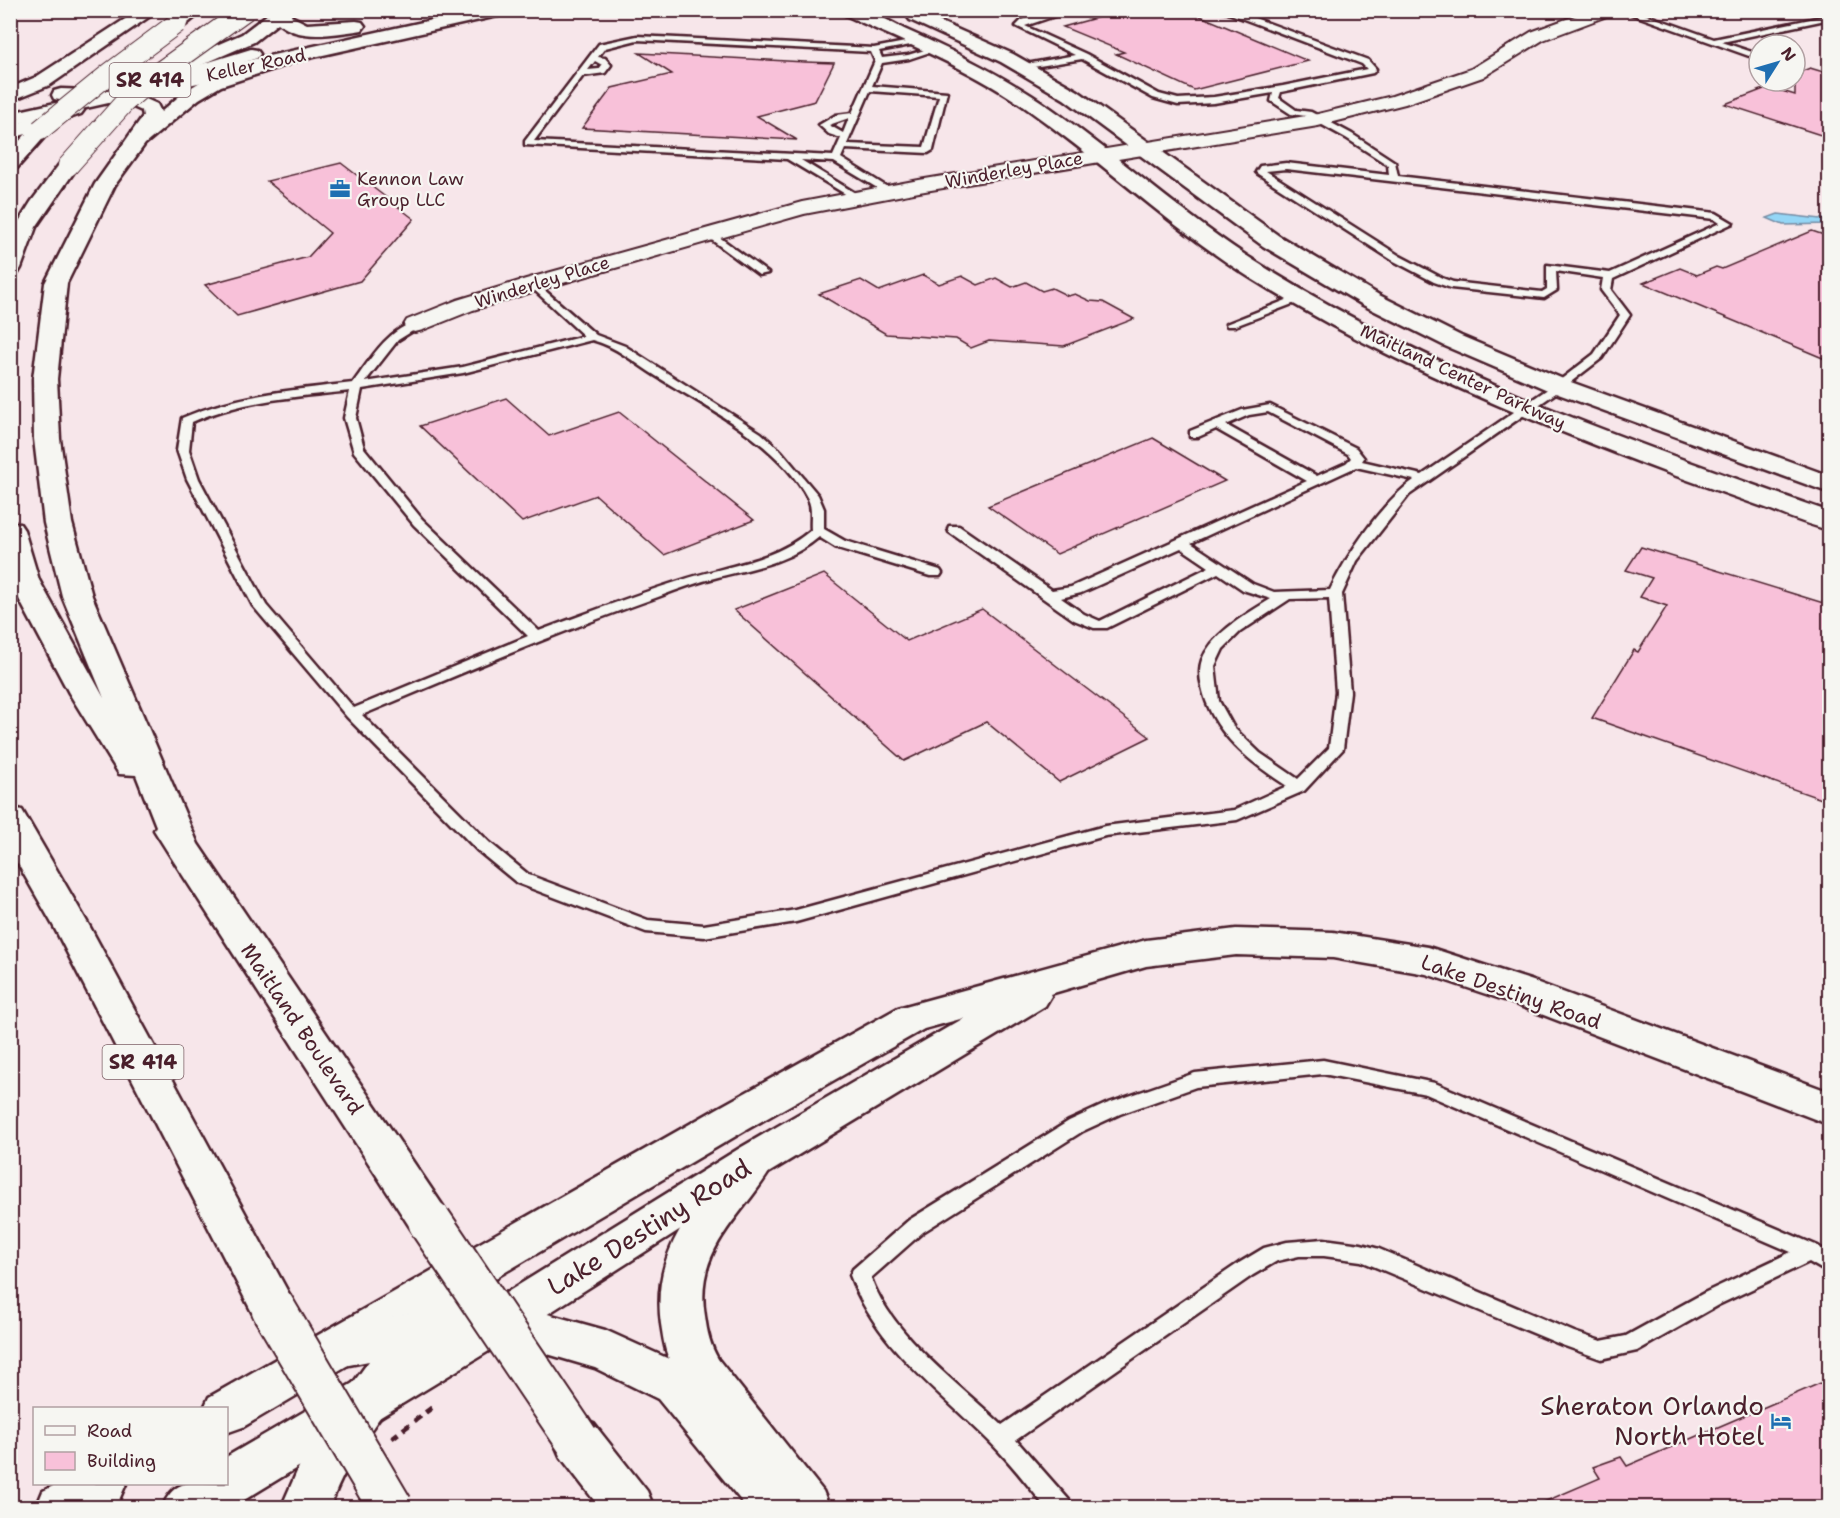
<svg xmlns="http://www.w3.org/2000/svg" width="1840" height="1518" viewBox="0 0 1840 1518" font-family="'Shantell Sans',sans-serif">
	<style>
		.water { fill: #94d6f6; stroke: #768da5; stroke-width: 1.5 }
		.building { fill: #f8c1d9; stroke: #4a1f2b; stroke-width: 1.5 }
		.lines { fill: none; stroke-linecap: round; stroke-linejoin: round }
		.service-casing { stroke: #4a1f2b; stroke-width: 5 }
		.minor-casing { stroke: #4a1f2b; stroke-width: 4 }
		.tertiary-casing { stroke: #4a1f2b; stroke-width: 5 }
		.motorway-casing { stroke: #4a1f2b; stroke-width: 5 }
		.path { stroke: #4a1f2b; stroke-width: 5; stroke-dasharray: 8 6; stroke-linecap: butt }
		.service { fill: #f6f6f2; fill-rule: evenodd }
		.minor { fill: #f6f6f2; fill-rule: evenodd }
		.tertiary { fill: #f6f6f2; fill-rule: evenodd }
		.motorway { fill: #f6f6f2; fill-rule: evenodd }
		.motorway-bridge-far1-casing { stroke: #4a1f2b; stroke-width: 22; stroke-linecap: butt }
		.motorway-bridge-casing { stroke: #4a1f2b; stroke-width: 47; stroke-linecap: butt }
		.motorway-bridge-far1 { stroke: #f6f6f2; stroke-width: 20 }
		.motorway-bridge { stroke: #f6f6f2; stroke-width: 43 }
		.labels { text-anchor: middle; stroke-width: 4.5; stroke-linejoin: round; paint-order: stroke }
		.far-street-label { font-size: 18px; fill: #4a1f2b; stroke: #f6f6f2 }
		.far-poi-label { font-size: 18px; fill: #4a1f2b; stroke: #f6f6f2; text-anchor: start }
		.shield { fill: #f6f6f2; stroke: #7e6067; stroke-width: 1.5 }
		.shield-label { font-size: 20px; font-weight: bold; fill: #4a1f2b }
		.street-label { font-size: 21px; fill: #4a1f2b; stroke: #f6f6f2 }
		.near-street-label { font-size: 26px; fill: #4a1f2b; stroke: #f6f6f2 }
		.near-poi-label { font-size: 26px; fill: #4a1f2b; stroke: #f6f6f2; text-anchor: end }
	</style>
	<rect width="100%" height="100%" fill="#f7e6ea"/>
	<filter id="ink" filterUnits="userSpaceOnUse"><feTurbulence type="fractalNoise" baseFrequency=".0167" numOctaves="2"/><feDisplacementMap in="SourceGraphic" scale="12" xChannelSelector="R" yChannelSelector="G"/><feConvolveMatrix kernelMatrix="1 2 1 2 8 2 1 2 1" color-interpolation-filters="sRGB"/></filter>
	<g filter="url(#ink)">
		<path class="water" d="M1778,214l51,6v4l-46,1 -16,-7z"/>
		<path class="building" d="M1125,10h61l122,51 -114,29 -78,-36 8,-2 -61,-25z
			M639,53l166,9 29,1 -19,38 -58,15 40,24 -215,-12 30,-40 60,-14z
			M1810,68l20,6v64l-105,-34 44,-17 26,8v-21z
			M341,163l73,56 -54,62 -123,35 -32,-31 103,-28 22,-24 -63,-52z
			M1812,231l18,6v124l-187,-78 37,-15 17,7 19,-8 6,2z
			M923,275l16,9 23,-8 16,9 18,-7 16,9 14,-5 16,9 10,-3 16,8 7,-2 15,7 13,1 31,17 -70,27 -75,-5 -18,7 -15,-9 -70,-5 -67,-40 42,-14 18,11z
			M506,398l43,38 70,-24 135,108 -90,35 -68,-60 -74,27 -102,-96z
			M1153,438l72,43 -168,73 -69,-48z
			M1641,547l189,58v197l-238,-84 42,-68 4,2 29,-46 -27,-9 12,-19 -26,-8z
			M824,574l83,67 75,-32 168,128 -91,45 -73,-60 -82,39 -170,-151z
			M1830,1379v129h-300l70,-30 -7,-11 28,-10 6,9z"/>
		<g class="lines">
			<g class="service-casing">
				<path id="service" d="M981,10h9l-4,2z
					M1058,10h15l-48,16 61,28 73,40 19,5 36,-2 69,-11 84,-17 -5,-5 -142,-54h13l135,50 8,9 -3,4 -92,19 -2,6 17,12 15,2 41,22 43,28 3,14 318,37 17,10 -120,56 -2,11 19,25 -28,43 -39,30 -154,107 -52,66 -15,33 8,98 -7,57 -39,42 -67,29 -132,16 -309,86 -92,15 -58,-5 -129,-49 -40,-33 -130,-133 -94,-111 -66,-127 -10,-29 5,-32c55,-24 113,-28 171,-35 17,-23 33,-52 62,-61l4,1v4l-21,13 -33,42 98,-15 121,-31 -54,-50v-4l4,-1 62,54 29,11 136,87 20,18 37,44 6,14v20l21,12 95,29 2,3 -2,3h-10l-95,-29 -16,-10c-29,25 -65,31 -101,40 -20,5 -40,12 -60,20 -100,35 -198,77 -296,118l127,127 40,33 119,45 56,5 92,-15 309,-84 129,-16 53,-24c-37,-24 -75,-53 -85,-99 -2,-8 -3,-19 0,-27 11,-28 45,-46 69,-61l-28,-9 -25,-17 -111,55h-13l-20,-8 -125,-88 -1,-3 1,-3h10l93,64 19,-3 236,-106 -91,-52 -18,8h-8v-6l52,-21 28,-5 86,43 8,10 -2,3 60,14 133,-91 39,-30 26,-39 -19,-25 2,-12 -47,-7 1,19 -13,8 -93,-10 -17,-6 -42,-22 -134,-86 -2,-2 4,-6 26,-3 103,12 -1,-10 -42,-27 -40,-22 -15,-2 -20,-13 2,-8 -59,10 -36,2 -25,-7 -71,-39 -61,10v-4l54,-10 -59,-29 6,-6zM1286,169l428,50 6,4 -110,50 -63,-8v24l-5,3 -89,-10 -11,-4 -42,-22 -134,-85zM592,340c24,6 43,23 64,36 50,31 124,68 152,123 5,10 2,20 3,31 -37,32 -87,36 -132,51 -48,15 -94,33 -140,50l-117,-112 -58,-71 -8,-30 6,-29 101,-16zM350,391l-6,27 10,34 60,73 114,111 -174,72 -88,-103 -67,-126 -10,-29 3,-28c50,-22 104,-25 158,-31zM1268,412l80,42 3,4 -5,5 -29,13 -91,-51 23,-10zM1356,467l58,13c-33,23 -67,75 -84,110l-56,2 -21,-8 -62,-41zM1181,548l28,19 -109,54 -16,-7 -23,-16 20,-5zM1329,598l7,94 -7,56 -31,31 -38,-26 -26,-25 -15,-27 -4,-35 8,-17 17,-17 50,-33z
					M1620,10h13l81,29 116,-24v4l-108,23 30,10 1,2 -4,2z
					M637,36l237,12 47,-9v4l-42,8 3,7 26,-3 27,-8 4,2 -30,10 -27,4 -10,23 75,6 -14,58 -5,3 -83,-4 -4,9 51,32 2,2 -5,3 -55,-33 -33,-2 59,36v4l-3,1 -70,-42 -262,-14v-4l74,-97zM637,40l234,12 4,9 -23,52 -16,2 -17,10 10,9 12,4 -8,18 -299,-15 49,-65 22,-3 6,-8 -6,-7 -7,-1 7,-9zM595,61l7,4 -3,4 -11,1zM870,91l69,5 -15,51 -77,-3zM849,118l-6,15 -14,-8z
					M705,231h6l57,42 -9,2 -54,-40z
					M1299,295l5,3 -1,2 -68,26h-8l-1,-2z
					M1323,1060l112,23 383,163 12,8v20l-21,-12 -91,43 -81,46 -36,8 -39,-14 -201,-84 -37,-5h-25l-22,5 -24,14 -237,165 53,60 3,8h-26c-18,-23 -36,-46 -56,-66 -52,-52 -115,-97 -140,-167l3,-6 56,-49 160,-99 37,-17 89,-31zM1323,1074l103,20 365,158 -87,41 -78,43 -25,5 -27,-9 -195,-83 -18,-5 -37,-5 -37,3 -23,6 -25,15 -237,162c-44,-42 -110,-89 -131,-147l52,-46 160,-101 37,-17 76,-27z"/>
			</g>
			<g class="minor-casing">
				<path id="minor" d="M1591,10h26l-2,3 -72,27 -60,37 -78,27 -87,22 -399,66 -115,22 -262,75 -69,21 -50,20 -8,2 -8,-2 -3,-5 3,-5 50,-20 69,-21 276,-77 117,-22 399,-66 74,-18 79,-27 60,-37z"/>
			</g>
			<g class="tertiary-casing">
				<path id="tertiary" d="M139,10h20l-109,75 -40,16v-13l26,-11z
					M273,10h20l-2,6 16,8 49,-3 6,1 3,4 -3,4 -6,1c-25,3 -56,10 -78,-8l-24,19 -62,27h-12l-3,-4 3,-4 62,-27z
					M477,10h33l-8,5 -492,110v-12z
					M841,10c7,0 15,-1 22,0 14,3 29,13 41,19 52,23 102,48 148,80 73,52 140,114 217,161 174,107 368,174 561,242v18c-22,-5 -43,-14 -64,-22 -34,-12 -67,-24 -101,-36 -142,-54 -284,-112 -413,-193 -81,-51 -150,-118 -229,-173 -55,-38 -119,-64 -180,-92z
					M916,11l97,43 65,37 201,145 100,59 82,41 107,45 262,95v17l-280,-102 -105,-45 -82,-41 -100,-59 -199,-147 -63,-37 -91,-42 -3,-4 3,-4z
					M1236,929l97,3 95,15 105,34 297,111v33l-323,-124 -81,-27 -93,-16 -97,-3 -90,11 -96,28 1,2 -6,10 -275,166 -263,168 -276,168h-69c14,-34 33,-24 64,-24v-27l249,-145 265,-164 224,-130 -40,11 -178,101 -503,297 -17,6v-25h-22l5,-11 509,-289 180,-100 248,-68z
					M57,1484h69l-7,16 -12,8h-71l7,-17z"/>
			</g>
			<g class="motorway-casing">
				<path id="motorway" d="M184,10h20l-21,17h-12l-3,-4z
					M251,49l6,1 3,4 -3,4 -120,37 20,9 4,8 24,-21 22,-13 76,-23 6,1 3,4 -3,4 -68,22 -22,13 -54,45 -30,41 -48,98 -10,96 3,60 12,84 20,73 106,248 247,365 6,13 -6,13 -15,5 -15,-5 -244,-378 -17,-27 2,-4 -20,-51 -17,-1 -50,-81 -59,-111v-60l10,2 4,6 15,50 65,118 -42,-102 -18,-73 -10,-84 -1,-60 12,-96 50,-99 48,-68 -1,-5c-29,-15 -58,-5 -88,-12l-2,-4 2,-4 7,-2 54,2z
					M74,104l7,2 3,4 -3,4 -34,12 3,4 -3,4 -30,34 -7,2v-19l16,-17 -16,5v-13z
					M68,160l7,2 3,4 -42,61 -15,41 -3,5 -8,2v-39l21,-34 30,-40z
					M10,807l12,3 68,117 199,367 6,14 -6,14 -16,6 -16,-6 -203,-395 -44,-77z
					M755,1143l15,5 6,12c-29,55 -83,85 -71,156 2,16 5,29 13,43l105,132 7,17h-83l-89,-109 -63,-31 -51,-15 -73,-10 -35,4c-37,44 -89,106 -106,161h-49l28,-64 60,-83 -30,6 -16,-6 -7,-14 7,-14 16,-6 70,-14 56,-61 16,-6 16,6 6,13 -6,13 -23,26 70,9 61,17 64,29c-5,-12 -6,-23 -8,-35 -8,-58 17,-98 52,-141 13,-17 21,-33 42,-40z
					M577,1418l17,6 53,67 7,17h-54l-40,-52 -7,-16 7,-16z"/>
			</g>
			<path class="path" d="M392,1438l42,-32"/>
			<use href="#service" class="service"/>
			<use href="#minor" class="minor"/>
			<use href="#tertiary" class="tertiary"/>
			<use href="#motorway" class="motorway"/>
			<g class="motorway-bridge-far1-casing">
				<path id="motorway-bridge-far1" d="M40,130l70,-57 67,-50
					M68,166l56,-63 37,-32 85,-61"/>
			</g>
			<g class="motorway-bridge-casing">
				<path id="motorway-bridge" d="M430,1222l147,218
					M273,1308l118,200"/>
			</g>
			<use href="#motorway-bridge-far1" class="motorway-bridge-far1"/>
			<use href="#motorway-bridge" class="motorway-bridge"/>
		</g>
	</g>
	<defs>
		<g id="office-bare" transform="scale(1.62)"><path d="M-6-3h4V-5.5h4V-3h4V5H-6ZM-1-4.5V-3h2v-1.5ZM-6 0V1H6V0Z" fill="#1f6fb2" stroke="#f6f6f2" stroke-width="2.5" paint-order="stroke"/></g>
		<g id="hotel-bare" transform="scale(1.62)"><path d="M-6-4.5h1.5V1H6V5H4.5V3h-9V5H-6ZM-4 0a1.8 1.8 0 1 1 3.6 0ZM.5 0V-2.5h3Q6-2.5 6 0Z" fill="#1f6fb2" stroke="#f6f6f2" stroke-width="2.5" paint-order="stroke"/></g>
	</defs>
	<g fill-rule="evenodd">
		<use href="#office-bare" x="340" y="189"/>
		<use href="#hotel-bare" x="1781" y="1421"/>
	</g>
	<g class="labels">
		<g class="far-street-label">
			<text transform="translate(256 65) rotate(-12)" y="6">Keller Road</text>
			<text transform="translate(1014 170) rotate(-10)" y="6">Winderley Place</text>
			<text transform="translate(542 282) rotate(-17)" y="6">Winderley Place</text>
			<text transform="translate(1463 377) rotate(25)" y="6">Maitland Center Parkway</text>
		</g>
		<g class="far-poi-label">
			<text x="357" y="185">Kennon Law<tspan x="357" dy="21">Group LLC</tspan></text>
		</g>
		<g class="shield">
			<rect x="109.5" y="63" width="81" height="34" rx="4.5"/>
			<rect x="102.5" y="1045" width="81" height="34" rx="4.5"/>
		</g>
		<g class="shield-label">
			<text x="150" y="87">SR 414</text>
			<text x="143" y="1069">SR 414</text>
		</g>
		<g class="street-label">
			<text transform="translate(1511 992) rotate(19)" y="7">Lake Destiny Road</text>
			<text transform="translate(302 1029) rotate(56)" y="7">Maitland Boulevard</text>
		</g>
		<g class="near-street-label">
			<text transform="translate(649 1227) rotate(-32)" y="9">Lake Destiny Road</text>
		</g>
		<g class="near-poi-label">
			<text x="1764" y="1415">Sheraton Orlando<tspan x="1764" dy="30">North Hotel</tspan></text>
		</g>
	</g>
	<rect width="1840" height="1518" fill="none" stroke="#f6f6f2" stroke-width="36"/>
	<rect x="18" y="18" width="1804" height="1482" fill="none" stroke="#4a1f2b" stroke-width="2" filter="url(#ink)"/>
	<rect x="33" y="1407" width="195" height="78" fill="#f6f6f2" stroke="#b1a0a2" stroke-width="1.5"/>
	<rect x="45" y="1426" width="30" height="9" fill="#f6f6f2" stroke="#b1a0a2" stroke-width="1.5"/>
	<text x="87" y="1437" font-size="18" fill="#4a1f2b">Road</text>
	<rect x="45" y="1452" width="30" height="18" fill="#f8c1d9" stroke="#b1a0a2" stroke-width="1.5"/>
	<text x="87" y="1467" font-size="18" fill="#4a1f2b">Building</text>
	<g transform="translate(1777 63) rotate(53)"><circle r="28" fill="#f6f6f2" stroke="#b1a0a2" stroke-width="1.5"/>
	<path d="M0-4.5L10 22L0 15L-10 22Z" fill="#1f6fb2"/>
	<text y="-9" font-size="16" font-weight="bold" text-anchor="middle" fill="#4a1f2b">N</text>
	</g>
</svg>
